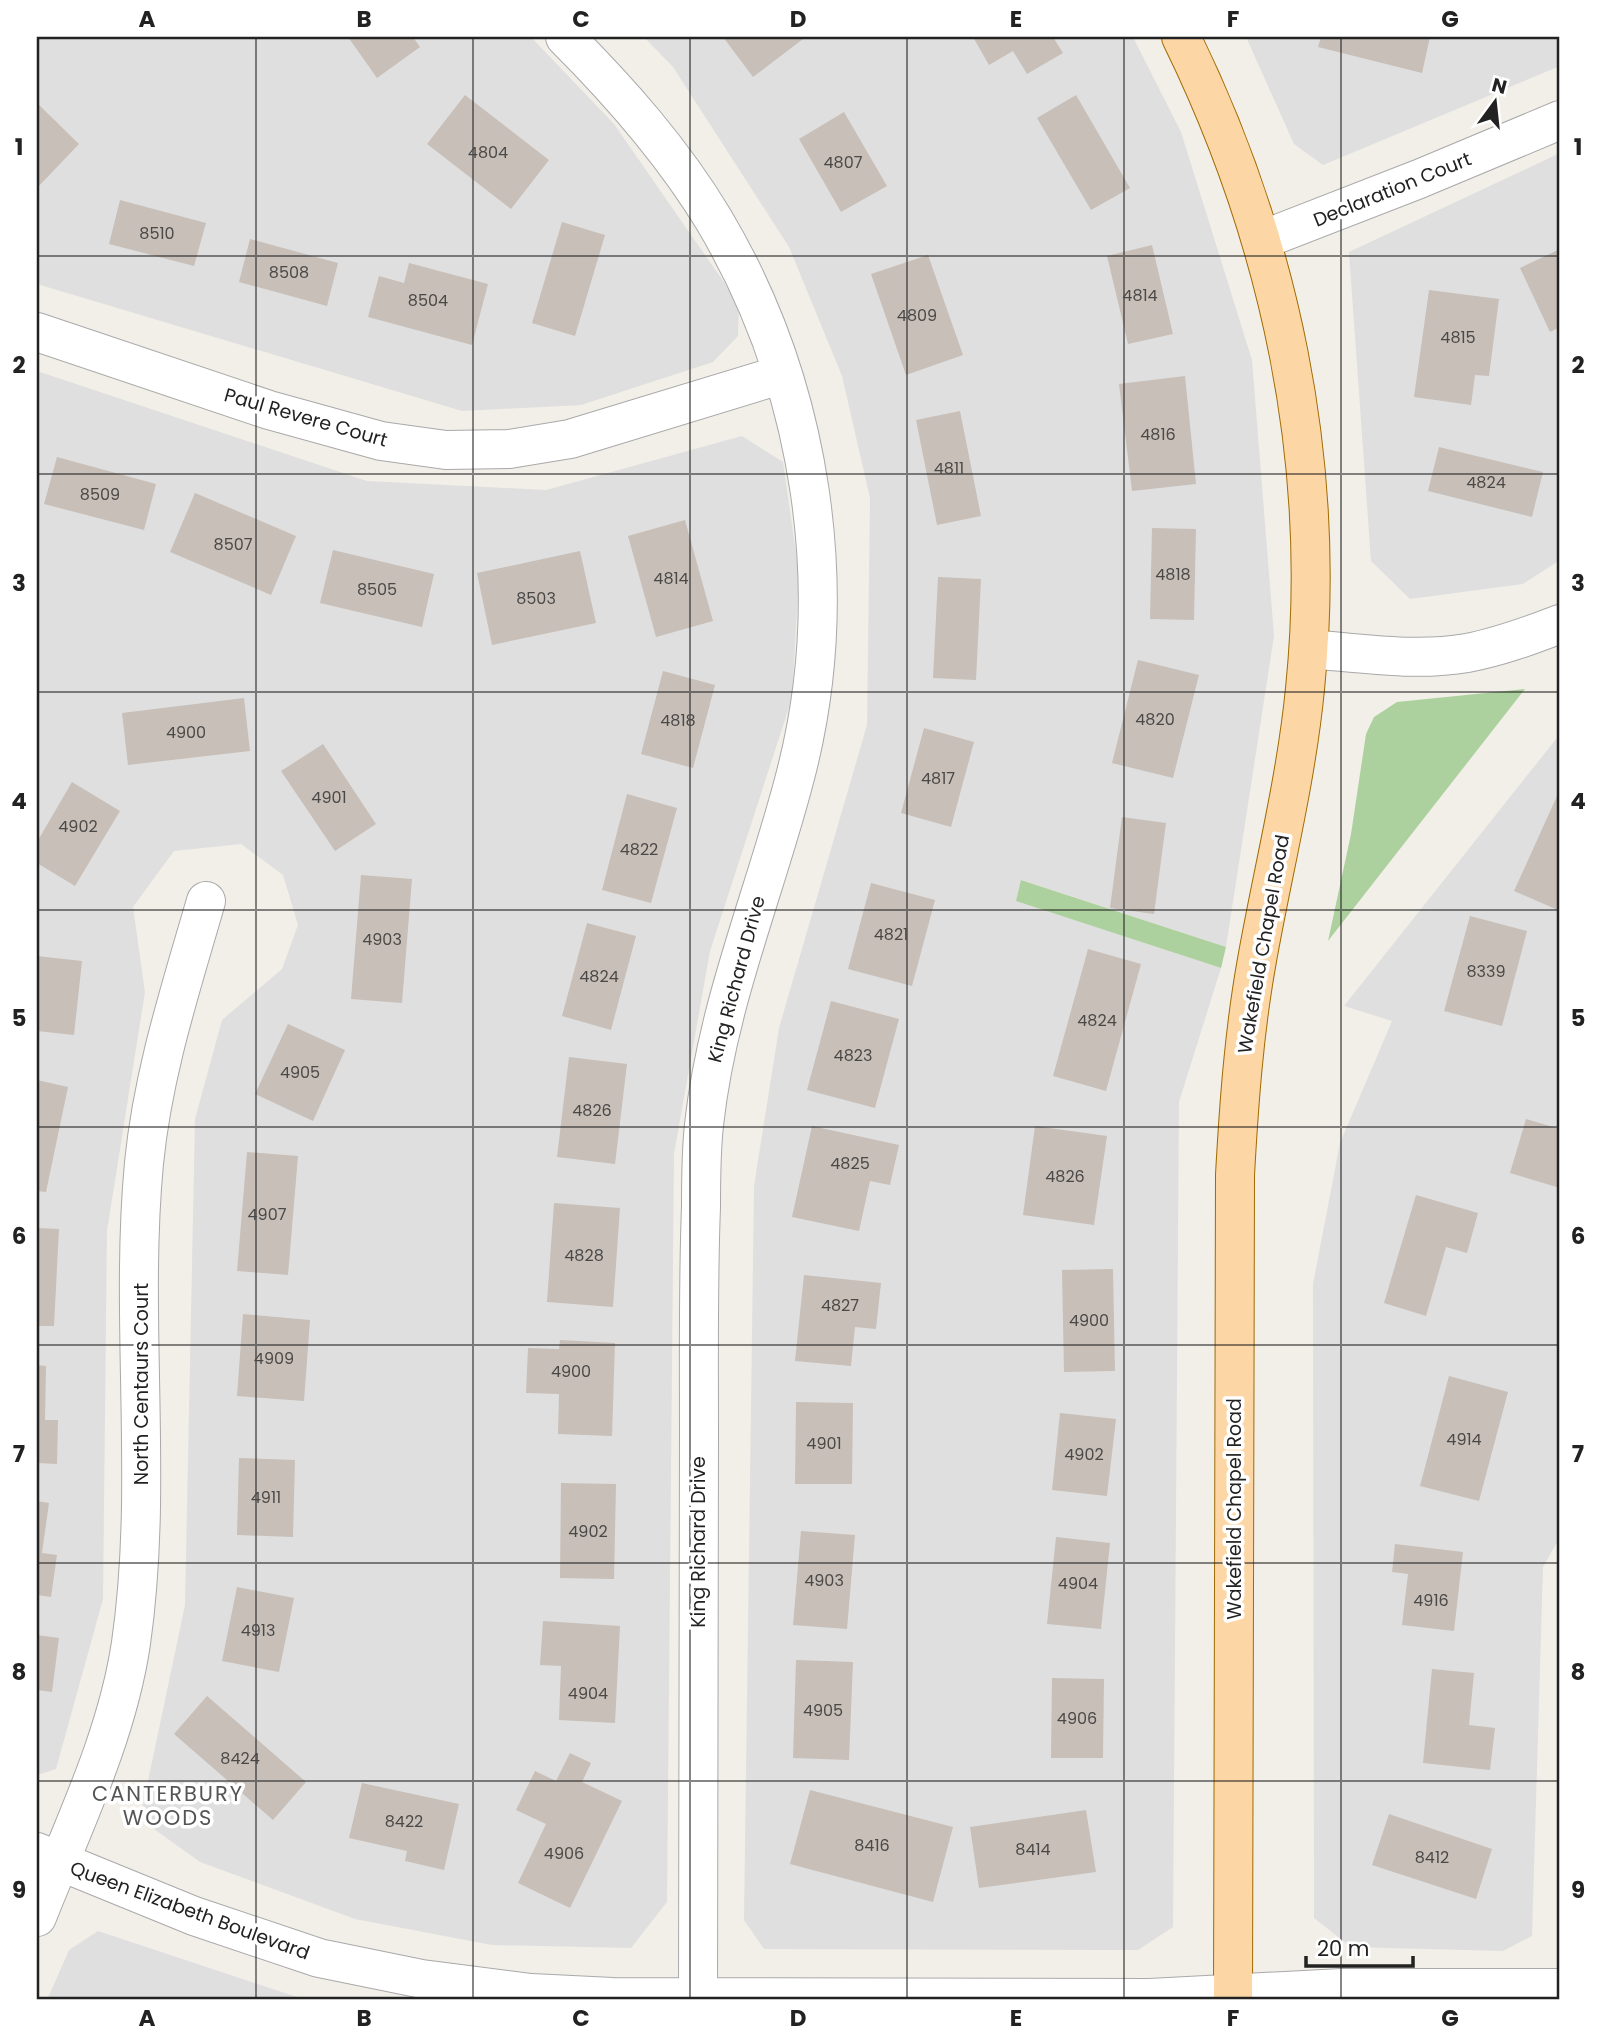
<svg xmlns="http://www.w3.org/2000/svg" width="1597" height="2037" viewBox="0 0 1597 2037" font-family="Poppins,sans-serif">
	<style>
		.residential { fill: #e0dfdf }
		.forest { fill: #add19e }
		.building { fill: #c7bfb8 }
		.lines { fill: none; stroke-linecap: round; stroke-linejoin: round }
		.minor-casing { stroke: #a9a9a9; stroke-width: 40 }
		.major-casing { stroke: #a06b00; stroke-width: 40 }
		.minor { stroke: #fff; stroke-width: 38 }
		.major { stroke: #fcd6a4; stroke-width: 38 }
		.grid { fill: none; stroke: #222; stroke-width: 2; stroke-opacity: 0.55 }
		.labels { text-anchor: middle; stroke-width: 7; stroke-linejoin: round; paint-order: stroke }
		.number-label { font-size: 16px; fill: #4b4948 }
		.street-label { font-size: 19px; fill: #222; stroke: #fff }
		.neighbourhood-label { font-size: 21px; letter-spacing: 2px; fill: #555; stroke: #fff }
		.neatline { fill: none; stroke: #222; stroke-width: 2.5 }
		.grid-label { font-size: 23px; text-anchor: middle; font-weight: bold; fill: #222 }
	</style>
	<rect width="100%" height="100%" fill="#f2efe9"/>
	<path class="residential" d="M37,37h494l83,87 125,180 -1,32 -25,26 -132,43 -119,6 -425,-127z
		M644,37h489l48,95 71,228 22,276 -48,311 -204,-67 -5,21 204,67 -42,134 -6,825 -35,23 -374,-1 -20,-29 10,-734 25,-158 88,-303 3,-227 -28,-122 -53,-129 -116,-180z
		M1246,37h314v29l-237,99 -29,-21z
		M1560,153v407l-37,24 -113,15 -39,-38 -22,-309z
		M37,371l330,110 179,9 196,-54 41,26 16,112 -7,124 -82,253 -36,203 -7,748 -36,46 -139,-3 -137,-26 -155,-57 -60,-43 45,-214 10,-486 27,-99 60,-51 16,-44 -15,-50 -42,-31 -67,7 -41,56 12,85 -38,239 -4,368 -47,170 -19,6z
		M1560,734v803l-17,30 -11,369 -29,15 -152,-4 -37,-29 -1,-634 27,-141 52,-122 -48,-15z
		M98,1931l208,69h-259l22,-50z"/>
	<path class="forest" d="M1525,689l-197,252 23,-107 15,-100 8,-17 23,-15z
		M1021,880l205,67 -5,21 -205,-67z"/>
	<path class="building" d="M348,37h65l7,10 -43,31z
		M723,37h78l2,2 -50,38z
		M973,37h80l10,16 -36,21 -14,-23 -24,14z
		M1321,37h109l-8,36 -104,-26z
		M465,95l84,65 -38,49 -84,-65z
		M1076,95l54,93 -39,22 -54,-92z
		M37,103l42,41 -42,44z
		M844,112l43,74 -46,26 -42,-73z
		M120,200l86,23 -12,43 -85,-22z
		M562,222l43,13 -30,101 -43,-13z
		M250,239l88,24 -11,43 -88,-24z
		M1152,245l21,89 -45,10 -21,-88z
		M1560,249v78l-10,5 -30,-64z
		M928,255l35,100 -57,20 -35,-101z
		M409,263l79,21 -16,61 -104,-28 11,-41 25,7z
		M1429,290l70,9 -10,77 -14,-1 -4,30 -57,-8z
		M1185,376l11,108 -64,7 -13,-107z
		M960,411l21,105 -44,9 -21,-105z
		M1439,447l104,25 -11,45 -104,-26z
		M57,457l99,27 -12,46 -100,-26z
		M195,493l101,43 -25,59 -101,-43z
		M685,520l28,101 -57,16 -28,-101z
		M1152,528l44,1 -2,91 -44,-1z
		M333,550l101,24 -12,53 -102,-24z
		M580,551l16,72 -104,22 -15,-72z
		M938,577l43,2 -5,101 -43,-2z
		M1138,660l61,15 -26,103 -61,-15z
		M663,671l52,14 -22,83 -52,-14z
		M244,698l6,53 -122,14 -6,-52z
		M924,728l50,14 -23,85 -50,-14z
		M323,744l53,80 -41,27 -54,-80z
		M72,782l48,29 -45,75 -38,-23v-21z
		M627,794l50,14 -26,95 -49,-13z
		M1557,796l3,1v114l-46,-20z
		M1122,817l44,6 -12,91 -44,-6z
		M361,875l51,4 -10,124 -51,-4z
		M871,883l64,17 -23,86 -64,-17z
		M1470,916l57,15 -25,95 -58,-15z
		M587,923l49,13 -25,94 -49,-14z
		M1088,949l53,15 -35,127 -53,-15z
		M37,956l45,5 -8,74 -37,-4z
		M831,1001l68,18 -24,89 -68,-18z
		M288,1024l57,26 -32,71 -58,-27z
		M569,1057l58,7 -12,100 -58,-7z
		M37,1080l31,7 -22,105 -9,-1z
		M1526,1119l34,10v59l-50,-15z
		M812,1126l87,19 -9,40 -20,-4 -11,50 -67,-14z
		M1035,1126l72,10 -13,89 -71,-10z
		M247,1152l51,4 -10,119 -51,-4z
		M1416,1195l62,18 -11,40 -21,-6 -20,69 -42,-13z
		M554,1203l66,5 -7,99 -66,-5z
		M37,1228l22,1 -5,97h-17z
		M1113,1269l2,102 -51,1 -2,-102z
		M804,1275l77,8 -5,46 -21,-2 -4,39 -56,-5z
		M243,1314l67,6 -6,81 -67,-5z
		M560,1340l55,3 -3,93 -54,-2 1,-40 -33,-1 2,-45 31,1z
		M37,1365l9,1 -1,54h13l-1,44 -20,-1z
		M1449,1376l59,16 -29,109 -59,-15z
		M796,1402l57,1 -1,81h-57z
		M1060,1413l56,6 -9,77 -55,-6z
		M239,1458l56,2 -2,77 -56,-2z
		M561,1483l55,1 -2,95 -54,-1z
		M37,1501l12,2 -7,50 15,2 -6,42 -14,-2z
		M801,1531l54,4 -8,94 -54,-4z
		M1056,1537l54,6 -9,86 -54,-5z
		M1395,1544l68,8 -9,79 -52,-6 6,-51 -16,-2z
		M237,1587l57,11 -15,74 -57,-11z
		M543,1621l77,5 -5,97 -56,-3 2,-54 -21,-1z
		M37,1635l22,3 -7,54 -15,-2z
		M796,1660l57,2 -4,98 -56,-2z
		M1432,1669l42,4 -5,52 26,3 -5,42 -67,-7z
		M1052,1678l52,1 -1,79h-52z
		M207,1696l99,86 -33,38 -99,-86z
		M570,1753l21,10 -9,19 40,19 -52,107 -52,-25 28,-59 -30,-14 19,-39 21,10z
		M362,1783l97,21 -15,66 -39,-9 2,-10 -58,-13z
		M810,1790l143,37 -20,75 -143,-38z
		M1086,1810l10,62 -117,16 -9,-61z
		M1389,1814l103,35 -16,50 -104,-34z"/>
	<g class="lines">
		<g class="minor-casing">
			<path id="minor" d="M565,37c56,56 108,115 149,183 98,165 130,371 81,557 -30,116 -78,227 -91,348 -3,27 -3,55 -3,82 -3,76 -2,151 -2,227 -1,189 0,377 -1,566
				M1262,240l157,-61 141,-59
				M37,332l232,78 112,31 65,9 63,-1 61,-10 213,-65
				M1309,649c51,4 106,13 158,4 32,-6 62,-17 93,-29
				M37,1852l157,64 125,42 103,21 109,14 81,4 538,1 192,-10h218
				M37,1917c35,-89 80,-179 94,-274 23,-159 -2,-321 13,-480 9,-91 37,-175 62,-262"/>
		</g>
		<g class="major-casing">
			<path id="major" d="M1181,37c99,202 147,426 124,652 -9,92 -32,181 -48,271 -13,72 -18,143 -22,215l-2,825"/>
		</g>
		<use href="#minor" class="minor"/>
		<use href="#major" class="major"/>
	</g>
	<path class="grid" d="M256,37v1963M473,37v1963M690,37v1963M907,37v1963M1124,37v1963M1341,37v1963M37,256h1523M37,474h1523M37,692h1523M37,910h1523M37,1127h1523M37,1345h1523M37,1563h1523M37,1781h1523"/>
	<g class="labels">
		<g class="number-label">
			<text x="488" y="158">4804</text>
			<text x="843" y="168">4807</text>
			<text x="157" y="239">8510</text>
			<text x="289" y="278">8508</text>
			<text x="1140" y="301">4814</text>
			<text x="428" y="306">8504</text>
			<text x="917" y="321">4809</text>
			<text x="1458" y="343">4815</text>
			<text x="1158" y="440">4816</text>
			<text x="949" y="474">4811</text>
			<text x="1486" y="488">4824</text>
			<text x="100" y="500">8509</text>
			<text x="233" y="550">8507</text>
			<text x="1173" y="580">4818</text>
			<text x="671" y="584">4814</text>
			<text x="377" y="595">8505</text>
			<text x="536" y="604">8503</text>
			<text x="1155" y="725">4820</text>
			<text x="678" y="726">4818</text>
			<text x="186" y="738">4900</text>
			<text x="938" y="784">4817</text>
			<text x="329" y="803">4901</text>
			<text x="78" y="832">4902</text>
			<text x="639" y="855">4822</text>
			<text x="891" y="940">4821</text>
			<text x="382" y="945">4903</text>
			<text x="1486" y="977">8339</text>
			<text x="599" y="982">4824</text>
			<text x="1097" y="1026">4824</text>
			<text x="853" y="1061">4823</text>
			<text x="300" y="1078">4905</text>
			<text x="592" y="1116">4826</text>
			<text x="850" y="1169">4825</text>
			<text x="1065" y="1182">4826</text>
			<text x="267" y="1220">4907</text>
			<text x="584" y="1261">4828</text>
			<text x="840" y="1311">4827</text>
			<text x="1089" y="1326">4900</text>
			<text x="274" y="1364">4909</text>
			<text x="571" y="1377">4900</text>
			<text x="1464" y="1445">4914</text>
			<text x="824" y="1449">4901</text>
			<text x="1084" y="1460">4902</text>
			<text x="266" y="1503">4911</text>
			<text x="588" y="1537">4902</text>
			<text x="824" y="1586">4903</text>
			<text x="1078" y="1589">4904</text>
			<text x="1431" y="1606">4916</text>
			<text x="258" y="1636">4913</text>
			<text x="588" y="1699">4904</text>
			<text x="823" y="1716">4905</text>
			<text x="1077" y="1724">4906</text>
			<text x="240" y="1764">8424</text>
			<text x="404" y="1827">8422</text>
			<text x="872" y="1851">8416</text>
			<text x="1033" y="1855">8414</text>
			<text x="564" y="1859">4906</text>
			<text x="1432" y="1863">8412</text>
		</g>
		<g class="street-label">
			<text transform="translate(1392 189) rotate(-22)" y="7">Declaration Court</text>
			<text transform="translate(306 417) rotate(16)" y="7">Paul Revere Court</text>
			<text transform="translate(1263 944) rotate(-80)" y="7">Wakefield Chapel Road</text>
			<text transform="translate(736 979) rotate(-75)" y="7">King Richard Drive</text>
			<text transform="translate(141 1384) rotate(-90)" y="7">North Centaurs Court</text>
			<text transform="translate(1234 1509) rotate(-90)" y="7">Wakefield Chapel Road</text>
			<text transform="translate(698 1542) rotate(-90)" y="7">King Richard Drive</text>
			<text transform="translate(190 1910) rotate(20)" y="7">Queen Elizabeth Boulevard</text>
		</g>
		<g class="neighbourhood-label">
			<text x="168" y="1801">CANTERBURY<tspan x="168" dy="24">WOODS</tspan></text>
		</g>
	</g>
	<rect width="1597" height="2037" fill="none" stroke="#ffffff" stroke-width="77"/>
	<g transform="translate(1495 102) rotate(15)" stroke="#ffffff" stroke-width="5" paint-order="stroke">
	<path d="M0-5L12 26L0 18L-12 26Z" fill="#222222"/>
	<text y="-10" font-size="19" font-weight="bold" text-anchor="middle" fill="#222222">N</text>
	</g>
	<path d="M1306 1956v10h107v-10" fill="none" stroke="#222222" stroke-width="3.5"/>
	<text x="1317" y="1956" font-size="21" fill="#222222" stroke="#ffffff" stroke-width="5" paint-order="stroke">20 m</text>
	<rect x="38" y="38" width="1520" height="1960" class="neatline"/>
	<g class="grid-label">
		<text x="147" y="27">A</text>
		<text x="364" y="27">B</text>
		<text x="581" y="27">C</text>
		<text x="798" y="27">D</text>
		<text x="1016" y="27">E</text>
		<text x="1233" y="27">F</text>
		<text x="1450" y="27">G</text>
		<text x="19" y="155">1</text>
		<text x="1578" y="155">1</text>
		<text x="19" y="373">2</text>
		<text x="1578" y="373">2</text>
		<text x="19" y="591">3</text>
		<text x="1578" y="591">3</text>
		<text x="19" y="809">4</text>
		<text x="1578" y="809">4</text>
		<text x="19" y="1026">5</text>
		<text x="1578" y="1026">5</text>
		<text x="19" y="1244">6</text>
		<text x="1578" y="1244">6</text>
		<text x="19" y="1462">7</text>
		<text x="1578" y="1462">7</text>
		<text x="19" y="1680">8</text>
		<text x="1578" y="1680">8</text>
		<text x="19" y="1898">9</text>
		<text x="1578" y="1898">9</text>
		<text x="147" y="2026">A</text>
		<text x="364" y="2026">B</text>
		<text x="581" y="2026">C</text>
		<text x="798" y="2026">D</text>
		<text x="1016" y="2026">E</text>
		<text x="1233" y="2026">F</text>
		<text x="1450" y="2026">G</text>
	</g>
</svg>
